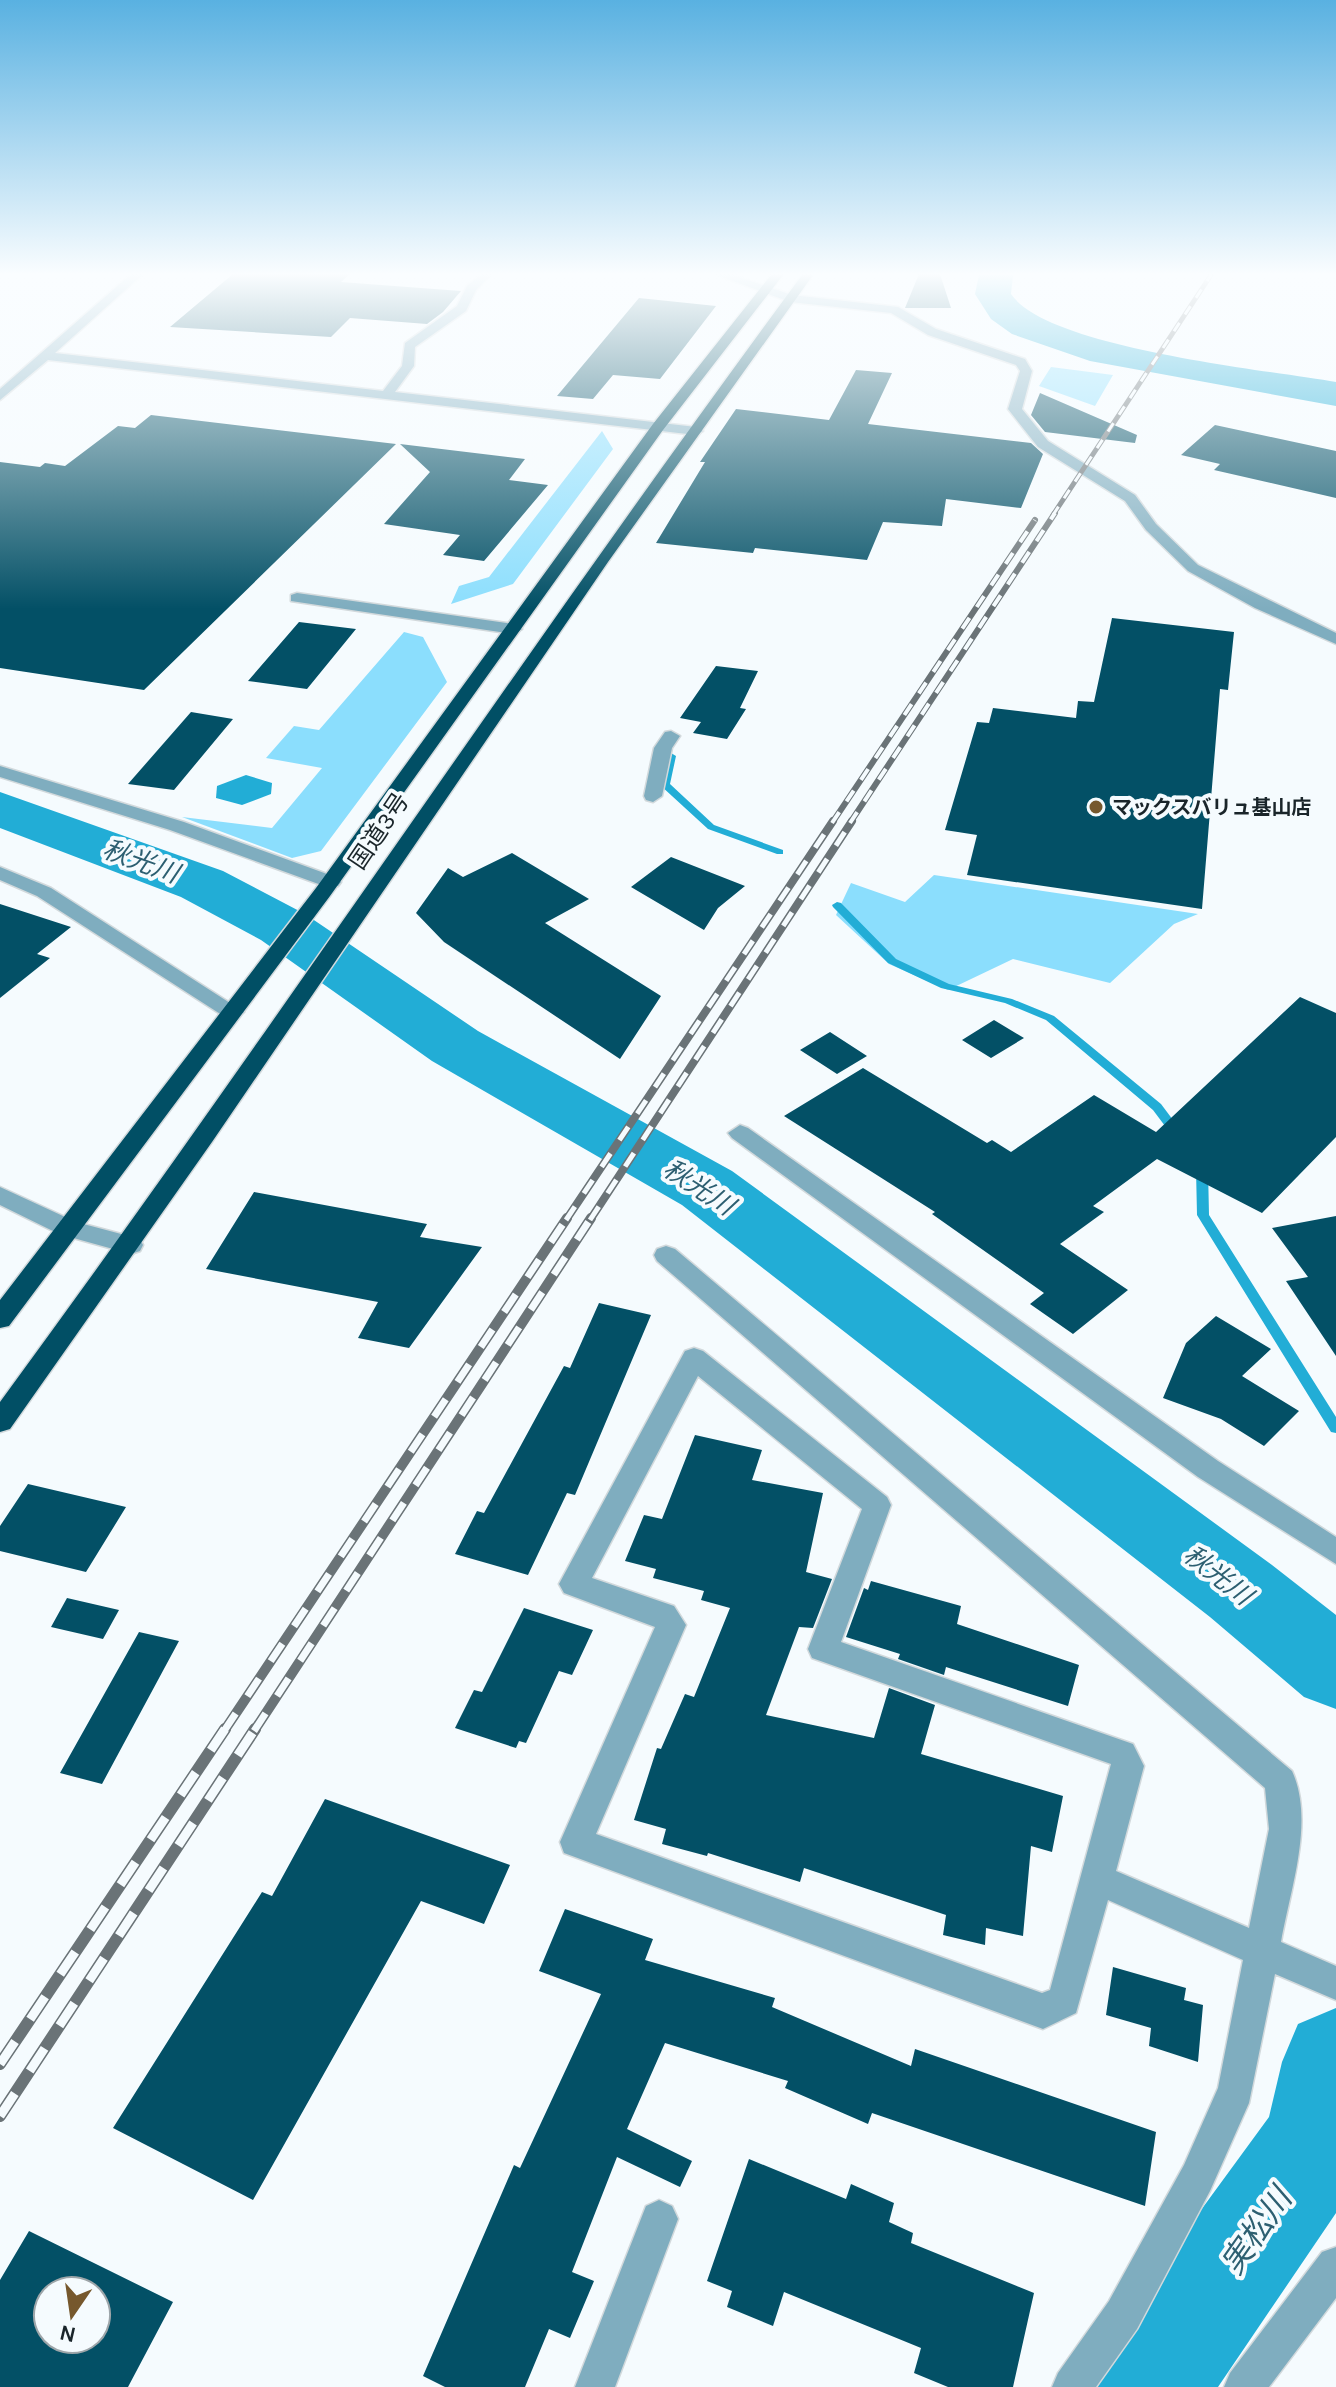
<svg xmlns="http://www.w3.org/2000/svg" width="1336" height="2387" viewBox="0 0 1336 2387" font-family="Karla,'Noto Sans JP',sans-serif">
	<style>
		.green { fill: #8bdefd }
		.water { fill: #22add6 }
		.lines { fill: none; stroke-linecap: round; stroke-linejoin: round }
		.stream { fill: #22add6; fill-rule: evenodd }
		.river { fill: #22add6; fill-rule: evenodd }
		.building { fill: #035066; fill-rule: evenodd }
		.minor-casing { stroke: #d2d9dc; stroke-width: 3 }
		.highway-casing { stroke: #d2d9dc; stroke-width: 3 }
		.minor { fill: #7fadbf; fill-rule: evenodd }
		.highway { fill: #014f65; fill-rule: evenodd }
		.rail-far4-casing { stroke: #6a7377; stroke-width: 5 }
		.rail-far3-casing { stroke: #6a7377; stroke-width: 6 }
		.rail-far2-casing { stroke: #6a7377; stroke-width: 8 }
		.rail-far1-casing { stroke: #6a7377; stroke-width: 10 }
		.rail-casing { stroke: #6a7377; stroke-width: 12 }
		.rail-far4 { stroke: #f5fbfe; stroke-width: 3; stroke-dasharray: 10; stroke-linecap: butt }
		.rail-far3 { stroke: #f5fbfe; stroke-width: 4; stroke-dasharray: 13; stroke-linecap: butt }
		.rail-far2 { stroke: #f5fbfe; stroke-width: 5; stroke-dasharray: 16; stroke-linecap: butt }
		.rail-far1 { stroke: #f5fbfe; stroke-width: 7; stroke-dasharray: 21; stroke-linecap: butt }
		.rail { stroke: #f5fbfe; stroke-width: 9; stroke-dasharray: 27; stroke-linecap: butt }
		.poi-dot { fill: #76582d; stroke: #f5fbfe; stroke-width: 3 }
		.labels { text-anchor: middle; stroke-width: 8; stroke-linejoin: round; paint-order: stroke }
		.far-poi-label { font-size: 20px; font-weight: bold; fill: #1a252a; stroke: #f5fbfe; text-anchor: start }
		.street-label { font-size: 24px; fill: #1a252a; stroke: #f5fbfe }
		.water-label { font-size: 26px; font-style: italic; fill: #2d5f71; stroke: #f5fbfe }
		.near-water-label { font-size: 32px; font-style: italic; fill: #2d5f71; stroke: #f5fbfe }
	</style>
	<rect width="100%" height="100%" fill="#f5fbfe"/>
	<path class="green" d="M1051,367l62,8 -18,31 -56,-20z
		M602,431l11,18 -100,135 -62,20 8,-18 30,-9z
		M404,632l19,5 24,45 -126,169 -29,7 -110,-41 90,11 50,-60 -56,-10 28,-32 25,4z
		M934,875l264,39 -24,10 -64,59 -97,-24 -65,31 -59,-26 -53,-49 15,-32 54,19z"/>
	<path class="water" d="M246,775l26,8 -1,11 -29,11 -26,-7 1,-12z"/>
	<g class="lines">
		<path class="stream" d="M671,753l5,3 -6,28 44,41 69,25v4h-6l-69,-25 -48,-44 6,-29z
			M837,902l4,1 55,56 53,25 63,15 42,17 107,88 21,28 2,3 -2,3h-8l-21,-28 -107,-90 -41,-17 -64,-15 -53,-25 -55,-56 -1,-2z
			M1202,1165l6,4 1,46 127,202v16l-5,-1 -134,-217 -1,-46z"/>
		<path class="river" d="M979,275h34l-2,19c36,54 257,76 325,88v24l-246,-45 -78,-27 -21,-15 -16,-25z
			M0,792l223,79 82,43 173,117 254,140 540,394 64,50v94l-32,-12 -94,-80 -528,-412 -250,-144 -171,-121 -80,-43 -181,-69z
			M1336,2008v205l-118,174h-133l18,-43 166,-227 13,-55 16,-38z"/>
	</g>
	<path class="building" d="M233,274h117l-9,8 120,9 -18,21 -16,12 -77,-6 -19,19 -161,-10z
		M919,274h21l11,34h-46z
		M639,298l77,8 -56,73 -47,-4 -20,24 -36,-3z
		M856,370l36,3 -24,51 163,19 12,11 -22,54 -75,-9 -4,27 -59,-4 -16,38 -112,-12 -2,5 -97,-10 49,-81h-5l36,-53 93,11z
		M1040,393l97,42 -2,8 -90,-11 -14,-17z
		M151,415l245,29 -252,246 -144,-22v-206l40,5 5,-4 20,3 53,-40 17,2z
		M1215,425l121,26v47l-122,-28 6,-6 -39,-9z
		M400,444l125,15 -16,21 39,5 -64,76 -41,-6 17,-20 -76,-11 46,-52z
		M1112,618l122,14 -6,58 -8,-1 -18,220 -235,-34 10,-40 -32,-5 32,-108 12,1 4,-15 83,10 2,-17 16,1z
		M299,622l57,7 -49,60 -59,-8z
		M716,666l42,5 -18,37 6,1 -19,30 -34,-6 8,-11 -21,-4z
		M191,712l42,7 -59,71 -46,-6z
		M512,853l77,46 -44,24 116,73 -41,63 -176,-117 -28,-29 32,-45 15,9z
		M671,857l74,29 -27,22 -14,22 -73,-43z
		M0,904l71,23 -34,27 13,4 -50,40z
		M1300,997l36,16v124l-74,76 -105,-54 -64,47 11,6 -44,32 68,46 -55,44 -43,-30 14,-11 -112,-79 3,-2 -151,-96 79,-48 124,75 5,-3 19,12 83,-57 62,37z
		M994,1020l30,18 -33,20 -29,-18z
		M830,1032l37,24 -30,18 -37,-24z
		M254,1192l173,32 -7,13 62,10 -73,101 -51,-10 20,-36 -172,-33z
		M1336,1216v140l-50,-75 22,-4 -36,-49z
		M599,1303l52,12 -76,180 -8,-2 -39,82 -73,-21 22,-43 7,2 80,-147 6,2z
		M1216,1316l55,33 -29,27 57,35 -35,35 -43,-27 -58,-21 23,-55z
		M695,1435l67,15 -10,30 71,13 -17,79 26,7 -19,49 -14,-1 -33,88 108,23 15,-50 46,17 -14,49 142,42 -11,56 -21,-6 -8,90 -37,-8 -1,17 -42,-10 3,-20 -142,-47 -4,14 -92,-29 -1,3 -45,-12 4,-15 -32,-9 23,-72 4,1 24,-55 9,3 36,-89 -29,-8 3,-9 -51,-13 3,-9 -31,-8 19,-46 18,4z
		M28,1484l98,23 -40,65 -86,-21v-25z
		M871,1581l90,25 -4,18 122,41 -11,41 -122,-39 -2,8 -46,-16 2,-5 -54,-17 18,-49 4,2z
		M67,1598l52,12 -16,29 -52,-12z
		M524,1608l69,22 -21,45 -13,-4 -33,72 -7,-2 -3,7 -61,-20 19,-38 8,2z
		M139,1632l40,9 -77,143 -42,-11z
		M325,1799l185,66 -26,59 -63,-23 -168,299 -140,-72 149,-236 10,4z
		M565,1909l88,30 -8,21 130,38 -3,9 139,59 4,-17 241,83 -11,74 -273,-93 -4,11 -83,-36 3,-7 -123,-38 -38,86 65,32 -12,26 -63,-30 -45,115 22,9 -24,57 -21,-9 -24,58h-80l-22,-11 91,-211 6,3 81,-174 -62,-23z
		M1113,1967l73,21 -2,12 19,5 -5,57 -49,-16 2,-18 -45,-13z
		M749,2159l97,40 5,-15 43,19 -5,19 24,11 -2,10 123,50 -21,94h-65l-34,-14 7,-25 -137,-56 -11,34 -46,-19 5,-16 -25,-10z
		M29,2231l144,71 -45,85h-128v-107zM48,2291h48v48h-48z"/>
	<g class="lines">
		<g class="minor-casing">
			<path id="minor" d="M130,275h12l-87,78 328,38 19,-25 3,-23 52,-37 10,-20 13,-11h11l-15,15 -10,21 -51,36 -1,19 -19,26 301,35 7,4 -7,4 -648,-75 -48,40v-11z
				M717,275h16l59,20 106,12 38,22 89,30 7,12 -10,38 26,32 87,54 21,29 42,41 138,68v11l-81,-36 -67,-37 -42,-41 -21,-29 -87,-54 -30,-38 12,-38 -4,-6 -88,-30 -37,-22 -101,-11z
				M297,593l217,31 8,5 -8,5 -223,-33v-6z
				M671,731l9,5 -8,12 -10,48 -9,6 -7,-2 -2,-4 10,-48 11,-16z
				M0,766l184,56 154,56 3,4 -3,4h-14l-154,-56 -170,-53z
				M0,867l51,21 193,124 -11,7 -8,-2 -188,-121 -37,-16z
				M740,1125l8,3 470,333 118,76v27l-138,-87 -466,-339 -4,-5z
				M0,1187l76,35 64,17 3,6 -3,6 -9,3 -72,-20 -59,-29z
				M666,1246l9,3 617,522c23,50 -2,119 -11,171l55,24v34l-61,-26 -26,129 -39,88 -73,138 -41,58h-44l6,-14 51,-72 75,-136 34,-77 25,-128 -135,-60 -32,113 -33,16 -479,-176 -4,-11 95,-215 -91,-34 -5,-9 126,-233 9,-3 9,3 184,146 4,8 -50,137 292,102 11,22 -28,105 133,57 20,-99 -4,-41 -608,-527 -3,-6 3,-6zM698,1376l164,133 -54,140 4,9 299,106 -61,226 -8,3 -446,-159 90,-209 -12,-19 -82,-28z
				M659,2200l13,6 6,13 -63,168h-40l71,-181z
				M1336,2247v51l-67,89h-45l6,-14 92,-121z"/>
		</g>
		<g class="highway-casing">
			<path id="highway" d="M771,275h12l-120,155 -333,466 -321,430 -9,2v-28l316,-412 337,-464z
				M802,275h11l-205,287 -396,580 -202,287 -10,3v-30c273,-372 528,-756 802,-1127z"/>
		</g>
		<use href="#minor" class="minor"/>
		<use href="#highway" class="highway"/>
		<g class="rail-far4-casing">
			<path id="rail-far4" d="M1053,515l158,-240"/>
		</g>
		<g class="rail-far3-casing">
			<path id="rail-far3" d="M832,823l203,-303
				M850,823l205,-310"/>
		</g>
		<g class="rail-far2-casing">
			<path id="rail-far2" d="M566,1220l267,-399
				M590,1220l262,-399"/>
		</g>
		<g class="rail-far1-casing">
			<path id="rail-far1" d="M224,1731l343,-513
				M254,1731l337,-513"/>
		</g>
		<g class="rail-casing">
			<path id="rail" d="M0,2064l225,-335
				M0,2116l255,-387"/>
		</g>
		<use href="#rail-far4" class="rail-far4"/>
		<use href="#rail-far3" class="rail-far3"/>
		<use href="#rail-far2" class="rail-far2"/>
		<use href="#rail-far1" class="rail-far1"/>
		<use href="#rail" class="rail"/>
	</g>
	<linearGradient id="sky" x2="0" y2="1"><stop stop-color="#59b1e1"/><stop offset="0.45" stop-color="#fafdff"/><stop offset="1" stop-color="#fafdff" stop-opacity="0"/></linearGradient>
	<rect width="1336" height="609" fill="url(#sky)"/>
	<circle class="poi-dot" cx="1096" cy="807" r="8"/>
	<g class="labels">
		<g class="far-poi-label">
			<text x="1112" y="814">マックスバリュ基山店</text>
		</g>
		<g class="street-label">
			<text transform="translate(379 831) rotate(-56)" y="8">国道3号</text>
		</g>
		<g class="water-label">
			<text transform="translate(141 861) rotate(20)" y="9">秋光川</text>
			<text transform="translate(699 1187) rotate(33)" y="9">秋光川</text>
			<text transform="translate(1218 1575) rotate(38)" y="9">秋光川</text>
		</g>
		<g class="near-water-label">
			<text transform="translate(1256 2231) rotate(-55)" y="11">実松川</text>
		</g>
	</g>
	<g transform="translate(72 2315) rotate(193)"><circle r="38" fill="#f5fbfe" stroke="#9da5a9" stroke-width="2"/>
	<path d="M0-6L14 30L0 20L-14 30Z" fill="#76582d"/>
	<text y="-12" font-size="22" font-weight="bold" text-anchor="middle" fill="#1a252a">N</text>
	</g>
</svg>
